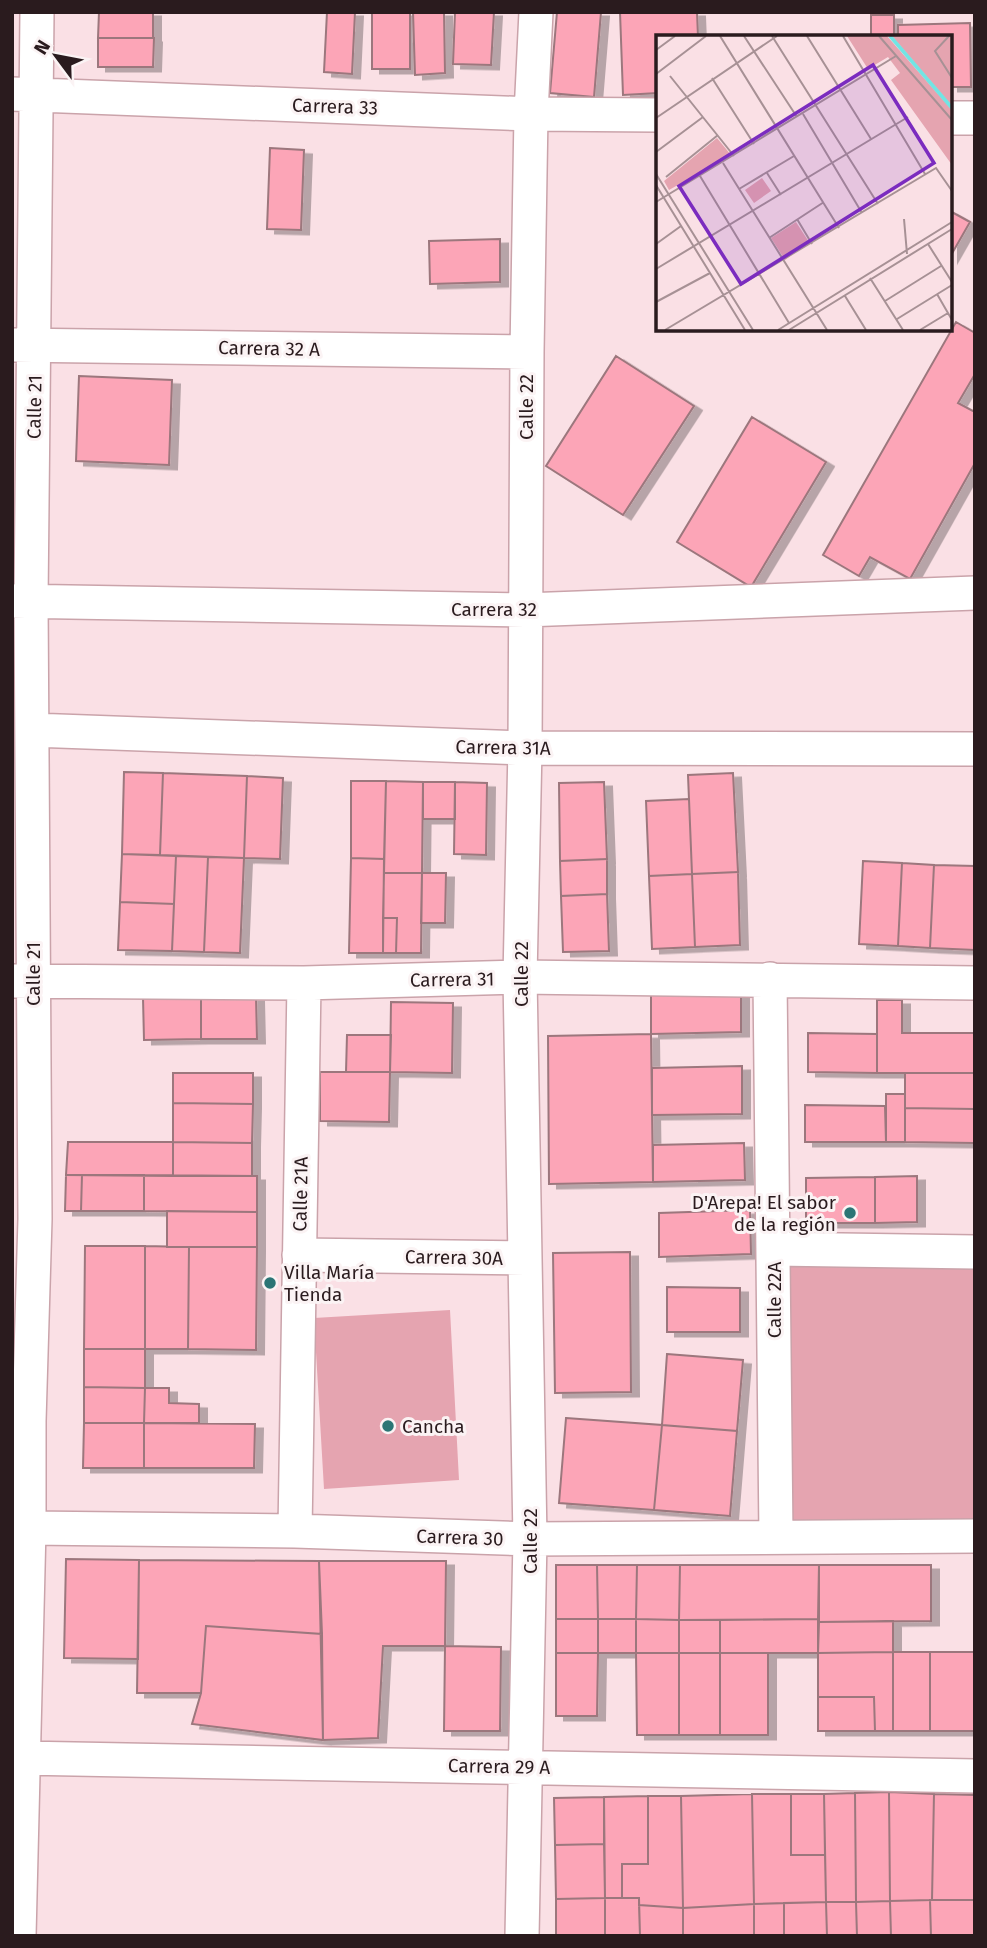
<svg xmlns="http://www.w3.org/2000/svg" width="987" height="1948" viewBox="0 0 987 1948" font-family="'Fira Sans',sans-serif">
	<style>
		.green { fill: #e5a4b0 }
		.building { fill: #fca5b7; stroke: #9c777d; stroke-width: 2; filter: url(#shadow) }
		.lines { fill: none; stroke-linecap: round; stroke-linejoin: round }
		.street-casing { stroke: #caa3aa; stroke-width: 36 }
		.street { stroke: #fff; stroke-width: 33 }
		.poi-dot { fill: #2b7575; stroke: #fbf3f4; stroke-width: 2.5 }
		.labels { text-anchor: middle; stroke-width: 6; stroke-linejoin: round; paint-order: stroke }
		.street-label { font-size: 19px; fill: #2a1b1e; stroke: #fbf3f4 }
		.poi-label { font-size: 19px; fill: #2a1b1e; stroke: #fbf3f4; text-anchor: start }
		.inset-river { fill: none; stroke: #71e5e4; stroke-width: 3.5 }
		.inset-road { fill: none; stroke: #a79195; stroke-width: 2 }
		.view { fill: #7b2cbf; fill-opacity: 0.15; stroke: #7b2cbf; stroke-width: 3.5 }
		.inset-edge { fill: none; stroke: #2a1b1e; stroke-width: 3.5 }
	</style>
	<defs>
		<filter id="shadow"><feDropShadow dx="8" dy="4.5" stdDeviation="0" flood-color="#0004"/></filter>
	</defs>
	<rect width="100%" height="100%" fill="#fae0e5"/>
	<path class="green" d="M790,1264h185v260h-187z
		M450,1310l9,170 -135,9 -10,-171z"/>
	<path class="building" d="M99,12h54v26h-55z
		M327,12h28l-3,62 -28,-2z
		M372,12h38v57h-38z
		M413,12h31l1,61 -30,2z
		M455,12h39l-3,53 -38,-1z
		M557,12h44l-7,85 -44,-4z
		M620,12h77l1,25h-40v56l-35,2z
		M871,15h23v22h-23z
		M970,23l1,64h-21v-50h-52v-12z
		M98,38h56l-1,29h-55z
		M270,148l34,2 -3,80 -34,-1z
		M950,211l20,11 -20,35z
		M500,239v43l-70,2 -1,-43z
		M956,322l19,11v41l-17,29 17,9v51l-65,116 -40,-22 -11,19 -36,-21z
		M616,356l78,50 -71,109 -77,-49z
		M79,376l93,4 -3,85 -93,-4z
		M752,417l74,45 -75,125 -74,-45z
		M124,772l39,1 -3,82 -38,-1z
		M163,773l84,3 -3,82 -84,-3z
		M733,773l5,99 -46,2 -4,-99z
		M247,776l36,2 -3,81 -36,-1z
		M351,781h35l-2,78 -33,-1z
		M386,781l37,1 -1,91h-38z
		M423,782h32v37h-32z
		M455,782l32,1 -1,72 -32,-1z
		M604,782l3,77 -47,2 -1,-78z
		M689,799l3,75 -43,2 -3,-75z
		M122,854l54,2 -2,48 -54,-2z
		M176,856l32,1 -4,95 -32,-1z
		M208,857l36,1 -4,95 -36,-1z
		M351,858l33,1 -1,94h-34z
		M607,859v35l-46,2 -1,-35z
		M863,861l39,2 -4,83 -39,-2z
		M902,863l32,2 -4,83 -32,-2z
		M934,865l41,1v84l-45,-2z
		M738,872l2,73 -45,2 -3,-73z
		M384,873h38l-1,80h-25l1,-35h-14z
		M422,873h24l-1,50h-24z
		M692,874l3,73 -43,2 -3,-73z
		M607,894l2,57 -46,1 -2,-56z
		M120,902l54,2 -2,47 -54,-1z
		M383,918h14l-1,35h-13z
		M741,983v49l-90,2v-49z
		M201,997h55l1,42h-56z
		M201,997v42l-57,1 -1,-42z
		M877,1000h25v33h72v40h-97z
		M391,1002l62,1 -1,70 -62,-1z
		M808,1033l69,1v39l-69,-1z
		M651,1034l2,148 -104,2 -1,-148z
		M347,1035h44l-1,37h-44z
		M742,1066v48l-90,1v-47z
		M320,1072h70l-1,50 -69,-1z
		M173,1073h80v31l-80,-1z
		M905,1073h69v36l-69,-1z
		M886,1094h19v48h-19z
		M173,1103l80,1 -1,39 -79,-1z
		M805,1105l80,1 1,36h-81z
		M905,1108l69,1v34l-69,-1z
		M68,1142h105v34l-107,-1z
		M173,1142l79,1v33h-79z
		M744,1143l1,37 -92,2v-37z
		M66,1175h16l-1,36h-16z
		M82,1175h62v36h-63z
		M144,1175l113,1v36l-113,-1z
		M917,1176v46l-42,1v-46z
		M875,1177v46h-69v-45z
		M750,1210l1,44 -92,3v-44z
		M167,1211l90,1v35h-90z
		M85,1246h60v103h-61z
		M145,1246l44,1 -1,102h-43z
		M189,1247h68l-1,103 -68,-1z
		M630,1252l1,140 -76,1 -2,-140z
		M667,1287l73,1v44h-73z
		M84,1349h61v39l-61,-1z
		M667,1354l76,6 -6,71 -75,-6z
		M84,1387l61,1 -1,35h-60z
		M145,1388h24v15l30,1v19h-55z
		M566,1418l96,7 -8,85 -95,-7z
		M84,1423h60v45h-61z
		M144,1423l111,1 -1,44h-110z
		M662,1425l75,6 -7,85 -76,-6z
		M66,1559l73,1 -1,99 -74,-1z
		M139,1560l180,1 3,73 -116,-8 -5,67h-64z
		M319,1561h127l-1,85h-62l-5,92 -55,2z
		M556,1565h41l1,54h-42z
		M597,1565h40l-1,54h-38z
		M637,1565h43l-1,55 -43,-1z
		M680,1565h139l-1,54 -139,1z
		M819,1565h112v56l-112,1z
		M556,1619h42v34h-42z
		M598,1619h38v34h-38z
		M636,1619l43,1v33h-43z
		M818,1619v34h-98v-33z
		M679,1620h41v33h-41z
		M893,1621v31l-75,1 1,-31z
		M206,1626l116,8 1,106 -131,-16 9,-31z
		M445,1646l56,1 -1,84h-56z
		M893,1652h37v79h-37z
		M893,1652v79h-18l-1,-34h-56v-44z
		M930,1652h45v79h-45z
		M556,1653h42l-1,63h-41z
		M636,1653h43v82h-42z
		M679,1653h41v82h-41z
		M720,1653h48v82h-48z
		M818,1697h56l1,34h-57z
		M889,1792l1,109 -34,1 -1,-109z
		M889,1792l45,2 -2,106 -42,1z
		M855,1793l1,109h-30l-2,-108z
		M752,1794l2,110 -71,4 -2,-112z
		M752,1794h39v61h34l1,47 -72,2z
		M791,1794h33l1,61h-34z
		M934,1794l41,1v105h-43z
		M648,1796v68h-26v34h-17l-1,-101z
		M648,1796h33l2,112 -44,-3v-7h-17v-34h26z
		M604,1797v47l-49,1 -1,-47z
		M604,1844l1,54 -49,1 -1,-54z
		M605,1898v38h-49v-37z
		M605,1898h34l1,38h-35z
		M930,1900h45v36h-44z
		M930,1900l1,36h-40l-1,-35z
		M890,1901l1,35h-34l-1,-34z
		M826,1902l1,34h-43v-33z
		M826,1902h30l1,34h-30z
		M784,1903v33h-30v-32z
		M754,1904v32h-71v-28z
		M639,1905l44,3v28h-43z"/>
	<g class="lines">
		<g class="street-casing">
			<path id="street" d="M12,94l519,20 127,1
				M950,118h25
				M15,345l512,7
				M12,601l513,9 450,-17
				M32,730l493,18 450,1
				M770,979l6,558
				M12,981l292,2 216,-6 455,6
				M774,1249l201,3
				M299,1255l226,3
				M29,1528l266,3 235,8 445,-3
				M295,1531l9,-548
				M22,1758l953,18
				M19,1936l10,-408v-107l6,-202 -4,-618 6,-589
				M522,1936l8,-397 -10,-562 5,-229 2,-396 4,-238 5,-102"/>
		</g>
		<use href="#street" class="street"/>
	</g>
	<g class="poi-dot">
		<circle cx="850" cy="1213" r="7"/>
		<circle cx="270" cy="1283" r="7"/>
		<circle cx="388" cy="1426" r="7"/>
	</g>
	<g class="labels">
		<g class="street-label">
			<text transform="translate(335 106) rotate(2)" y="7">Carrera 33</text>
			<text transform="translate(269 348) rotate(1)" y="7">Carrera 32 A</text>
			<text transform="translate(34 407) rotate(-89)" y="7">Calle 21</text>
			<text transform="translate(526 407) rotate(-90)" y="7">Calle 22</text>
			<text x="494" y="616">Carrera 32</text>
			<text transform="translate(503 747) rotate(1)" y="7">Carrera 31A</text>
			<text transform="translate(33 974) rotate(-90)" y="7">Calle 21</text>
			<text transform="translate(521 974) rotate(-90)" y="7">Calle 22</text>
			<text transform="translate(452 979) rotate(-1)" y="7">Carrera 31</text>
			<text transform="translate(300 1194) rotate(-89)" y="7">Calle 21A</text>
			<text transform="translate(454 1257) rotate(1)" y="7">Carrera 30A</text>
			<text transform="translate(774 1300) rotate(-90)" y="7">Calle 22A</text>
			<text transform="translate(460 1537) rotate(2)" y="7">Carrera 30</text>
			<text transform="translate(530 1541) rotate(-90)" y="7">Calle 22</text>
			<text transform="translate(499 1766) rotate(1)" y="7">Carrera 29 A</text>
		</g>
		<g class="poi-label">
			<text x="836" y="1209" text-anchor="end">D'Arepa! El sabor<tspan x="836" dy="22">de la región</tspan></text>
			<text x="284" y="1279">Villa María<tspan x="284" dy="22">Tienda</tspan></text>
			<text x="402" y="1433">Cancha</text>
		</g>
	</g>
	<g transform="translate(656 35)">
		<rect width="296" height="296" fill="#fae0e5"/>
		<path d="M191,1h40l65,74v55l-61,-85 9,-7 -12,-16 -20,12zM236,1h60v70zM61,103l14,17 -62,35 -5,-9zM106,143l9,13 -17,12 -9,-13zM140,187l13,20 -24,18 -14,-22z" fill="#e5a4b0"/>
		<path class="inset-river" d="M234,1l62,72"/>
		<path class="inset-road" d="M64,1l119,192M88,1l53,81M116,1l106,168M151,1l64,103M187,1l82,138M223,1l73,84M293,1l-14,15 17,27M0,15l19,-14M0,39l50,-38M14,41l64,80M56,43l42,66M147,79l59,99M0,83l121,-82M0,117l47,-35M67,128l104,167M111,138l14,22M0,139l97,156M44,141l89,147M10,142l52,-42M0,150l89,145M83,154l55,-33M0,167l240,-146M141,184l15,25M248,184l3,35M113,203l55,-36M0,209l25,-18M272,209l24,38M0,234l252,-152M214,243l33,52M281,259l15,26M189,261l21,34M229,266l56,-35M0,267l54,-29M241,284l55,-34M9,295l271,-162 16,23M122,295l174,-108M133,295l163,-101M264,295l28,-17"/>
		<path class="view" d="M217,30l61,98 -193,121 -62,-98z"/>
		<rect width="296" height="296" class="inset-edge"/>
	</g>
	<rect width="987" height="1948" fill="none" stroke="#2a1b1e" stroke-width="28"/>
	<g transform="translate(56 56) rotate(302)" stroke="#fbf3f4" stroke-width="5" paint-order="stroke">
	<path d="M0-5L12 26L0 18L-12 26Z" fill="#2a1b1e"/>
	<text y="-10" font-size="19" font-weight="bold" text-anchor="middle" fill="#2a1b1e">N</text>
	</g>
</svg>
